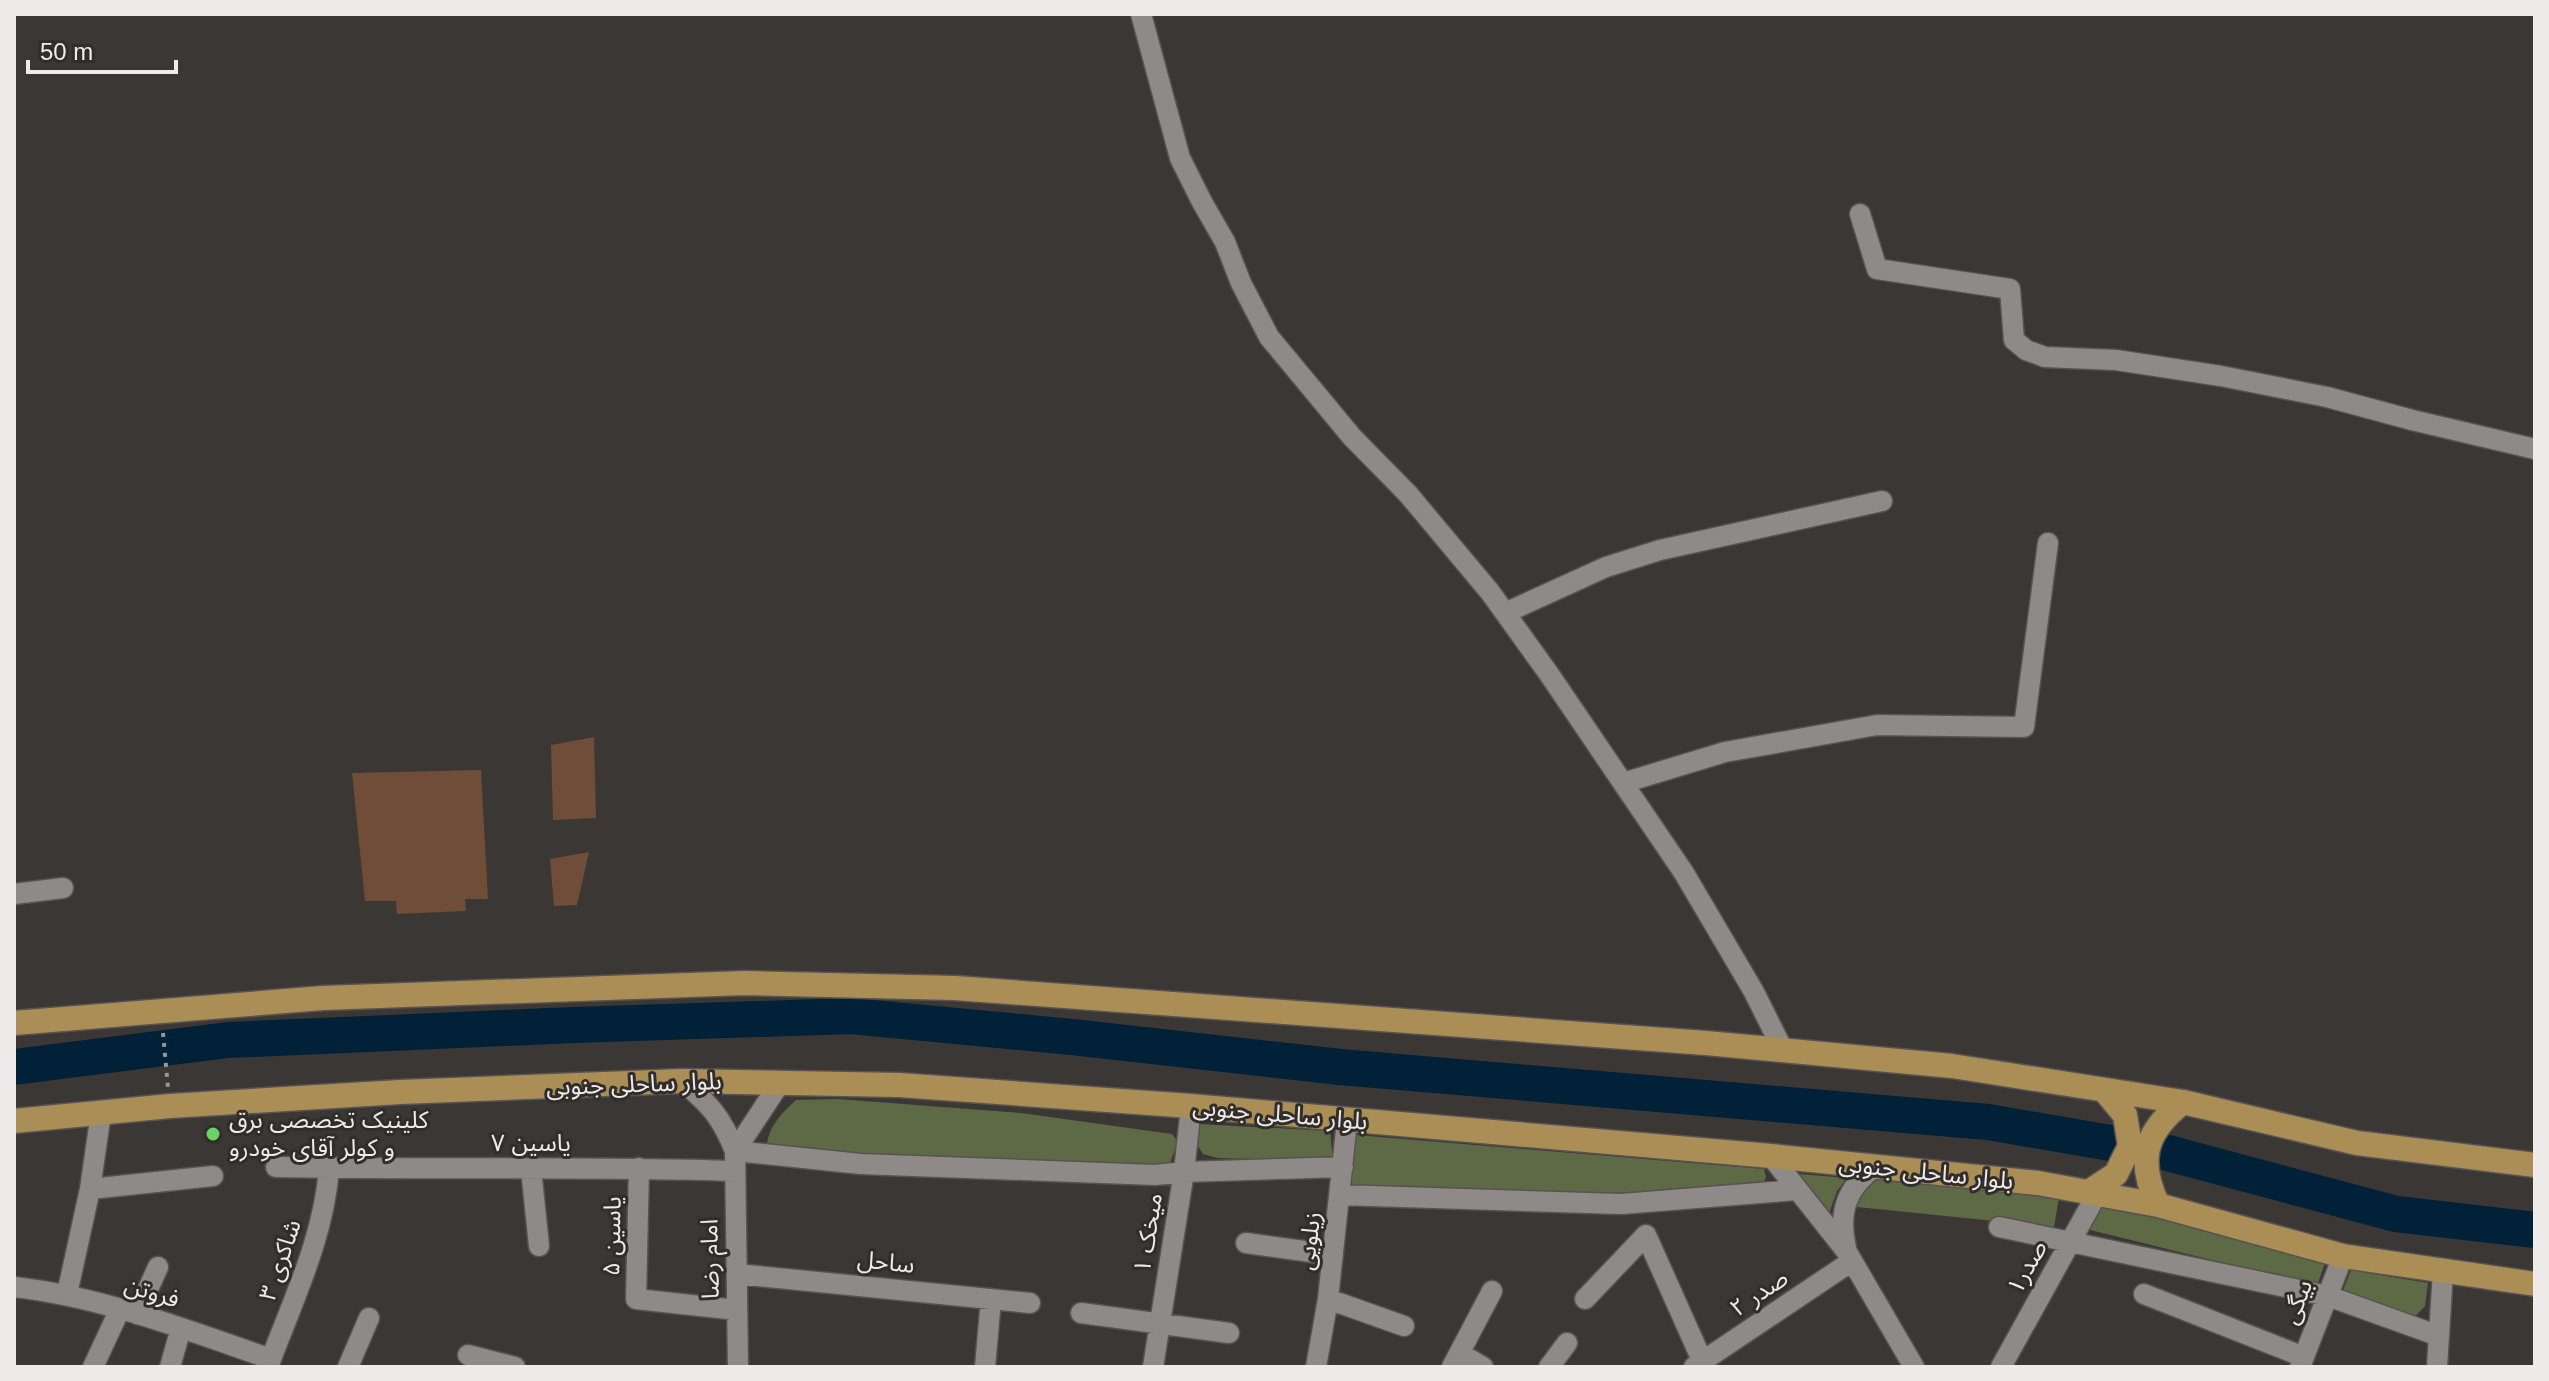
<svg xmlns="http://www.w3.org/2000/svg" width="2549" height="1381" viewBox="0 0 2549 1381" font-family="Arial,'Noto Sans Arabic',sans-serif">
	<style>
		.forest { fill: #5d6a45 }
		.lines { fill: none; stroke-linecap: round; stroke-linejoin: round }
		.river { stroke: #002137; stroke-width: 36 }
		.building { fill: #704d38 }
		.minor-casing { stroke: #575352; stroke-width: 23 }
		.major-casing { stroke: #575352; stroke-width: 27 }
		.path { stroke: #9a9795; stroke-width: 4; stroke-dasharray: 4 6; stroke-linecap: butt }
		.minor { stroke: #8e8a87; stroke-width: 20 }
		.major { stroke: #ab8e56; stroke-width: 24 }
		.poi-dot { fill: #68d465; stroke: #312d2b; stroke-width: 3 }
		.labels { text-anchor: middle; stroke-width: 6; stroke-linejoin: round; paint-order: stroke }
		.street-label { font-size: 24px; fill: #eeebea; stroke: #312d2b }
		.poi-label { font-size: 24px; fill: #eeebea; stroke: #312d2b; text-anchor: start }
	</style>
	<rect width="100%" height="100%" fill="#3b3735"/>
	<path class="forest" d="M838,1099l183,14 151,21 6,8 -12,31 -195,-14 -205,-10c3,-23 13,-33 30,-49z
		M1199,1124l131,7 3,30 -116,-3 -14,-4 -5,-8z
		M1356,1135l408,34 2,8 -4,8 -139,8 -273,-7z
		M1799,1174l48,4 -10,13 -9,25z
		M1875,1178l184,19 -5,30 -197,-20 2,-7z
		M2086,1200l98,23 141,40 -8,23 -243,-60z
		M2351,1270l77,13 -3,23 -11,12 -72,-25z"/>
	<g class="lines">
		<path class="river" d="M14,1067l214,-27 346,-15 277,-9 221,21 268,30 648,55 180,31 228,61 139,16"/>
	</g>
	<path class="building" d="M594,737l2,81 -43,2 -2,-75z
		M481,770l7,129h-23l1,12 -69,3 -1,-13h-31l-13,-128z
		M589,852l-12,53 -23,1 -4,-47z"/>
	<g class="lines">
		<g class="minor-casing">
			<path id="minor" d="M1141,14l39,144 22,44 23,40 16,41 28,54 83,100 56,57 82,98 59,82 135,199 70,119 29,58
				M1860,214l17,55 133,20 4,51 12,10 19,7 71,3 105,16 106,21 85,23 123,29
				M1505,613l101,-46 54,-17 222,-49
				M1623,783l102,-31 152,-27 147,2 24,-184
				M14,894l49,-6
				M682,1081c28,24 39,35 53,70l3,216
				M735,1151l126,13 294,11 29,-3 159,-5
				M735,1151l45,-68
				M1771,1156l76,96 67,115
				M276,1167c153,3 305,-1 458,4
				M639,1168l-3,131 101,11
				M531,1169l8,77
				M90,1189l123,-13
				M1340,1195l281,9 176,-14
				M1999,1227l329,69 111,40
				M1246,1243l87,12
				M1846,1248c-8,-36 0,-60 30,-82
				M737,1274l293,29
				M14,1287c89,10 173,43 257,72
				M67,1294l23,-105 11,-76
				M2144,1294l160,63
				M1328,1299l76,27
				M1585,1299l61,-64 59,132
				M1081,1313l148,20
				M137,1314l21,-47
				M1461,1354l22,13
				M468,1355l47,12
				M93,1367l27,-58
				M170,1367l11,-39
				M268,1367c24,-65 56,-129 61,-199
				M348,1367l21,-49
				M985,1367l6,-68
				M1153,1367l31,-195 7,-66
				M1316,1367l12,-68 19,-178
				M1452,1367l40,-76
				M1549,1367l18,-24
				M1694,1367l158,-106
				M2001,1367l97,-175
				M2300,1367l43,-111
				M2437,1367l6,-96"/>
		</g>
		<g class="major-casing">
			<path id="major" d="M14,1023l309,-25 422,-15 210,5 751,55 246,23 231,36 174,41 178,22
				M14,1121l156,-15 230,-14 282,-11 217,4 292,21 580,50 267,27 120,22 185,51 192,28
				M2090,1191l26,-17 14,-28 -5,-31 -20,-24
				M2158,1205c-21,-44 -14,-73 25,-103"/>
		</g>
		<path class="path" d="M163,1033l5,55"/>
		<use href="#minor" class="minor"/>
		<use href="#major" class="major"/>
	</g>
	<circle class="poi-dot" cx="213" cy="1134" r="8"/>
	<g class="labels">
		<g class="street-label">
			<text transform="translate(634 1084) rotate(-2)" y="8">بلوار ساحلی جنوبی</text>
			<text transform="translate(1280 1114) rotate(5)" y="8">بلوار ساحلی جنوبی</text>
			<text x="531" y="1151">یاسین ۷</text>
			<text transform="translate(1926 1172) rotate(6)" y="8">بلوار ساحلی جنوبی</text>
			<text transform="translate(1148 1233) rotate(-81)" y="8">میخک ۱</text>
			<text transform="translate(612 1236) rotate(-89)" y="8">یاسین ۵</text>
			<text transform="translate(1309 1241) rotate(-83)" y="8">زیلویی</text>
			<text transform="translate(710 1259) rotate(-91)" y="8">امام رضا</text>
			<text transform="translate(280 1260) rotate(-71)" y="8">شاکری ۳</text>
			<text transform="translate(886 1262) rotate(6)" y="8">ساحل</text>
			<text transform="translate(2027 1267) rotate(-61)" y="8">صدر۱</text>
			<text transform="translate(152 1292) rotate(17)" y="8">فروتن</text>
			<text transform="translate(1759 1293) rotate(-34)" y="8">صدر ۲</text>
			<text transform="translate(2297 1302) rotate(-69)" y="8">بیگی</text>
		</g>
		<g class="poi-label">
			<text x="229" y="1128">کلینیک تخصصی برق<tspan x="229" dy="28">و کولر آقای خودرو</tspan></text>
		</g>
	</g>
	<rect width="2549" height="1381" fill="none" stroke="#eeebea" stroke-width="32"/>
	<path d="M28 60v12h148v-12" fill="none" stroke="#eeebea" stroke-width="4"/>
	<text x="40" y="60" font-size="24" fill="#eeebea" stroke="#312d2b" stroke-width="6" paint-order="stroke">50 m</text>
</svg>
